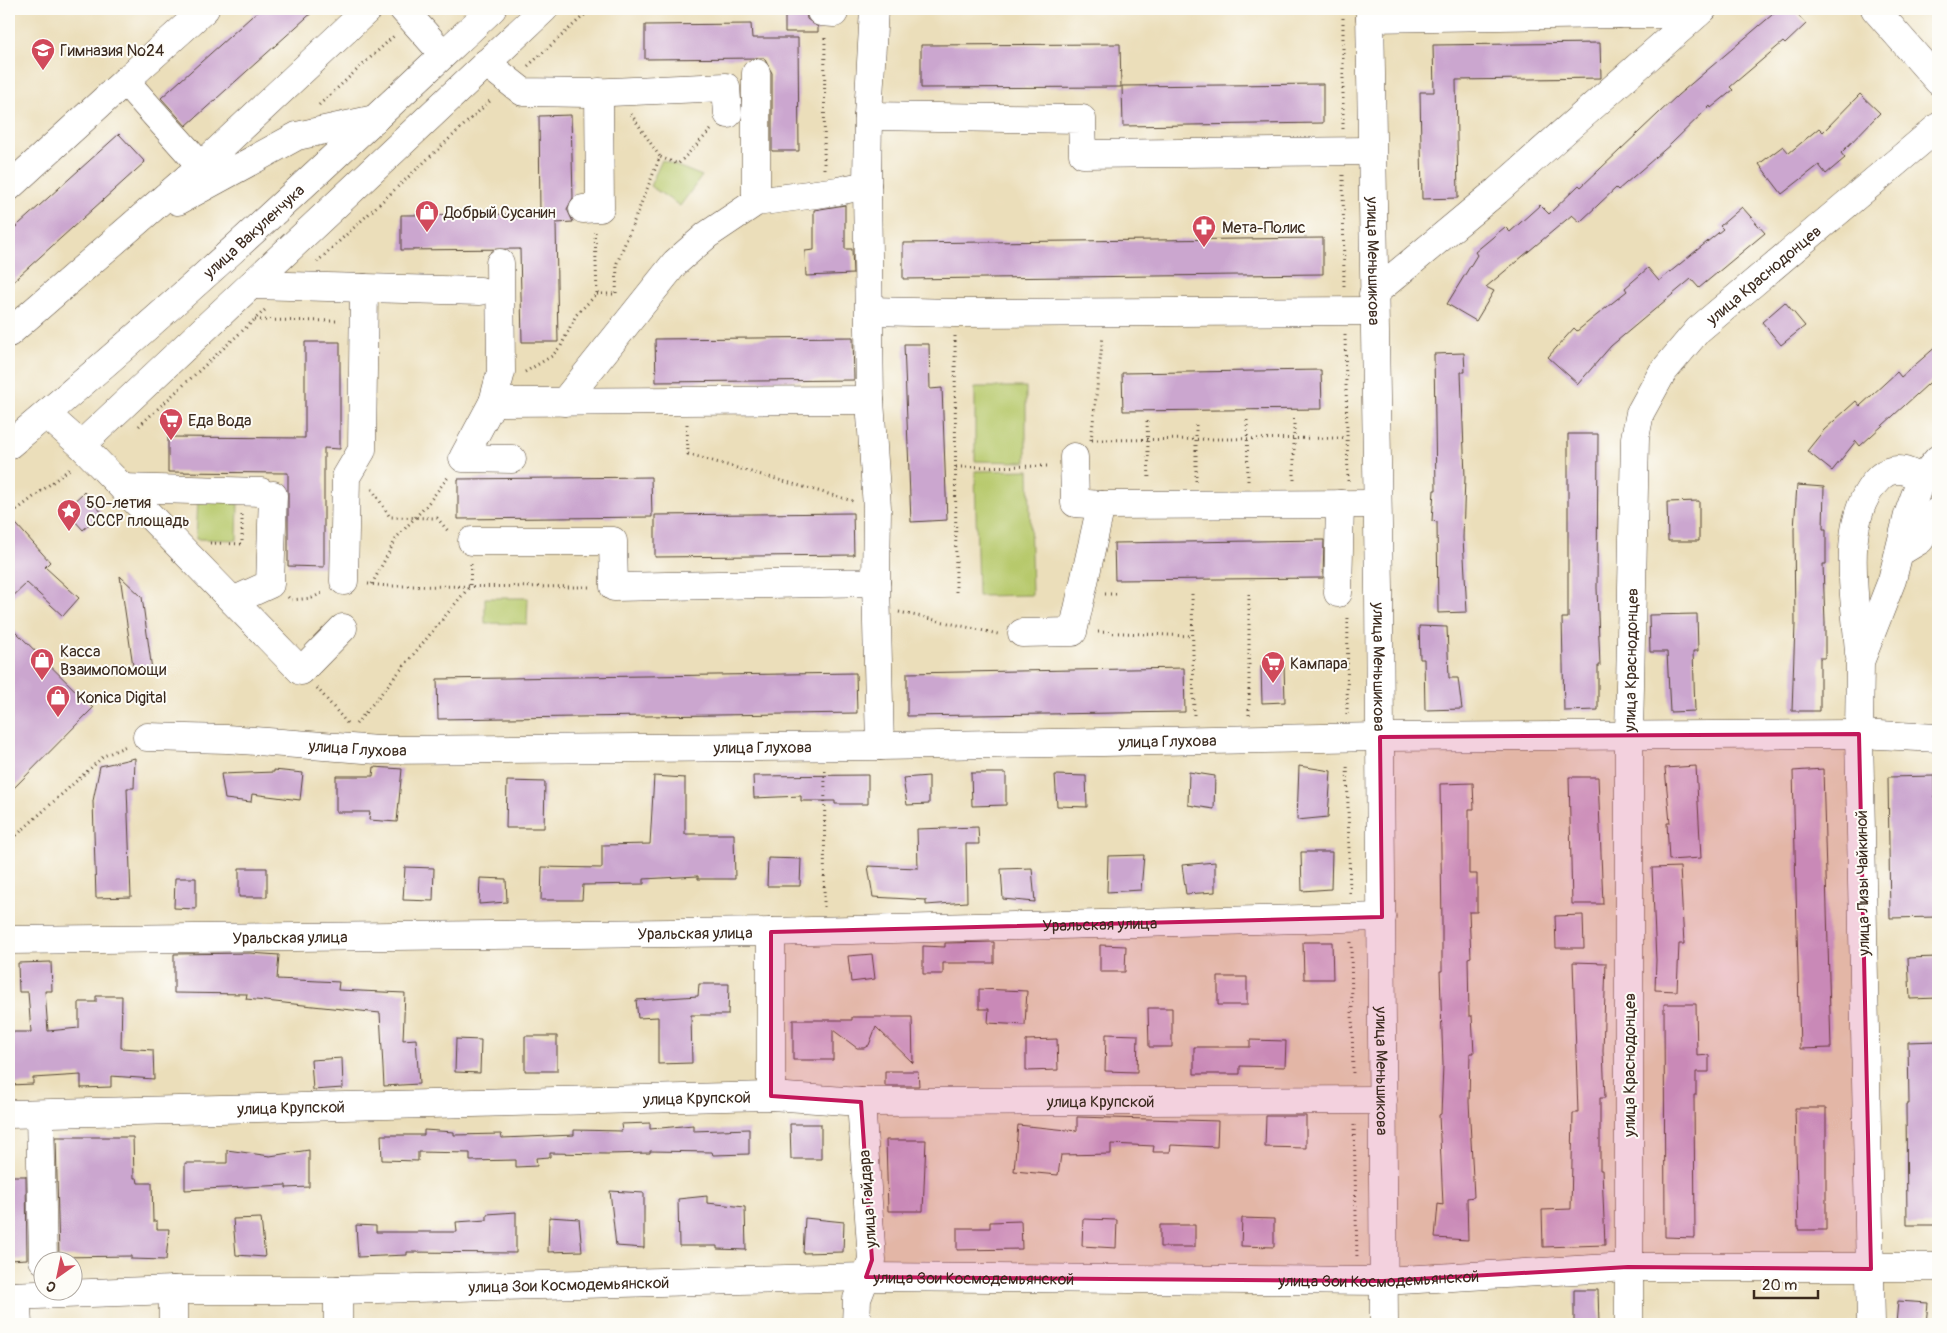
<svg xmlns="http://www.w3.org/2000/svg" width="1947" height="1333" viewBox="0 0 1947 1333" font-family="Pangolin,sans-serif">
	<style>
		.green { fill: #b7c96c; stroke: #797a45 }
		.building { fill: #cba6cf }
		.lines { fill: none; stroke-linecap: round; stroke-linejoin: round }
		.minor-casing { stroke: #554535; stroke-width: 29 }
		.major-casing { stroke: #554535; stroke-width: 29 }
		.path { stroke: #554535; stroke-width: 3; stroke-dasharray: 1 4; stroke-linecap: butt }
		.minor { stroke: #fff; stroke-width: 28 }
		.major { stroke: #fff; stroke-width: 28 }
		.marked { fill: #c2185b; fill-opacity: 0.2; stroke: #c2185b; stroke-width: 4; stroke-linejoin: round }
		.labels { text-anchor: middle; stroke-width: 4; stroke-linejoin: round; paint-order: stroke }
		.poi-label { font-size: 16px; fill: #3b2a1e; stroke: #fdfcf7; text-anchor: start }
		.street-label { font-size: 16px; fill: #3b2a1e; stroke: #fdfcf7 }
	</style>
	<rect width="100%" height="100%" fill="#fdfcf7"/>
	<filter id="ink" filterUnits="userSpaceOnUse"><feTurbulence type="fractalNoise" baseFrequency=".02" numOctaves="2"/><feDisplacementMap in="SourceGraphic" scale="10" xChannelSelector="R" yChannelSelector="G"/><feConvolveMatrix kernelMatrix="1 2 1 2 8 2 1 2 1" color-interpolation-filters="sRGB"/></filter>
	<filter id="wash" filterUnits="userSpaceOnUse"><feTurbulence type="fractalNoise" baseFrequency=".0096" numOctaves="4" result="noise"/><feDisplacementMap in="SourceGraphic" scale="20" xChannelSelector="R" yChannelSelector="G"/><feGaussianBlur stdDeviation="1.12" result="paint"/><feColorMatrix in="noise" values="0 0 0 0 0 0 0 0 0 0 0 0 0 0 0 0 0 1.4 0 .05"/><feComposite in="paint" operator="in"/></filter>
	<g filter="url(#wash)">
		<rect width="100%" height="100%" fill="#ebdeba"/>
		<path class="green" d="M662,160l40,16 -22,30 -30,-20z
			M975,387h51v75l-51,-1z
			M1029,470l3,125 -54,1 -3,-125z
			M198,500l40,2 -1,38 -41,-1z
			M485,598h43l-1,26 -42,-1z"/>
		<g id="blocks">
			<path class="building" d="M260,9h56l-130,117 -25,-28z
				M785,9h21l1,10 11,8v5h-33z
				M1779,9h13l14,15 -21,20 -2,-2 -53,45 3,3 -22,18 -1,-2 -39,38 -53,46 -2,-2 -36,34 -8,-7 -86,72 8,4 -18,30 -29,-17 30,-49 -2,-3 30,-25 5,5 30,-27 9,9 30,-29 2,2 97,-92z
				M751,24l1,14h46l1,113h-27v-78l-8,-15 -119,1v-34z
				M1600,43l1,35 -145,2 2,118 -36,1 -2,-107h14l-1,-47z
				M1120,44l1,43 -200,1v-43z
				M1323,84v39l-200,3 -1,-40z
				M1860,94l20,19 -39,40 4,5 -19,16 -7,-9 -37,29 -23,-30 24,-18 6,7 30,-25 4,4z
				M571,115l2,83 -6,11 6,13 -17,1 2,119h-36l-2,-93 -119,1v-35l139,-1 -1,-98z
				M119,134l26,28 -136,123v-52z
				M845,205v44h7l1,25 -47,2 -1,-25 9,-1v-40z
				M1742,207l23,26 -66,55 -8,-9 -80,67 -33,38 -30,-27 26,-29 3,3 50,-40 -2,-3 23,-20 11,13 64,-52 -3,-3z
				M1323,238v36l-420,5v-36z
				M1785,302l20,24 -24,19 -19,-23z
				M853,337l1,43 -198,2 -1,-43z
				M305,342h35v107l-16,-1v119l-36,-1v-93l-120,-1v-35l137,1z
				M904,344h25l1,45 12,-1 5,132 -36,2z
				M1938,345v30l-78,71 -4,-5 -24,30 -25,-20 17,-21 32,-29 4,5 37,-34 4,5z
				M1464,353l1,19h-4l4,105 -2,61 4,74 -29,1 -1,-91 -5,-1 2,-31h2l-2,-136z
				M1321,370l1,39 -199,2 -1,-38z
				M1568,434h30l-1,154 3,78h-2v44l-34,1 -2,-93h6z
				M651,477l1,40 -194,2v-40z
				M1797,485l27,2 -1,42h3v35h-3l2,59v35h-5v53h-28l3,-87 -1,-95z
				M84,492l18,21 -19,17 -18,-20z
				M1699,501v40h-31l-1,-39z
				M853,513l1,42 -199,2v-42z
				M9,516l41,46 -5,5 34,31 -16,18 -36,-33 -18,17z
				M1324,540l-1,38 -208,2 -1,-37z
				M120,576l22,21 10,73 -18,3z
				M1697,614l1,37h-5l2,60 -25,1 -3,-60h-17l-1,-37z
				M9,625l84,83 -84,85z
				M1419,626l28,1 2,51h9l4,31 -37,1 -1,-51h-4z
				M1284,665l1,37 -23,1 -1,-37z
				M1184,668l1,44 -278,4v-43z
				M856,673l1,40 -419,6 -1,-40z
				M135,758l-1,30h-7l4,109 -35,1 -3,-97 7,-35z
				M1299,766l32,5 -3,46 -31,3z
				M1696,766l5,92 -32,2 -2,-37h3l-5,-55z
				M374,767l28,2 -5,53 -28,-2 1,-8h-34v-36h37z
				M1823,769l8,279 -31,1 -7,-278z
				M274,770l29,3 -3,27 -48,-6 -1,8 -26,-3 -4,-25 53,-2z
				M1189,772l26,4 -1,33 -26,-4z
				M971,773h35v32l-34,1z
				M868,775v29h-33v-3h-34v-5l-47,2 -1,-22z
				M1055,775l31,1 1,31 -30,-1z
				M654,776l31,2v56h49l1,45h-37v-3l-54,3v5l-61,1 -1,15h-41l1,-33 60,1v-23l48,-1z
				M929,776v28l-22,1 -4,-27z
				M1934,776l3,141 -47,1 -2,-141z
				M1569,777h29l5,127h-31z
				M507,781l38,1 -1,46h-38z
				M1473,783l1,26h-5v65h8v38h-8l2,45 -3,1 1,58h3l2,37h-4l-1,49 5,95 -7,1 1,42 -33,-2 3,-34 5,1 -4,-90 2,-1 2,-49 -3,-94h2v-47l-2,-140z
				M978,827l1,17h-13l1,58 -41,3v-5l-53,-3 -5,-31 50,2 -1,-39z
				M1301,852h31l-1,37 -29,2z
				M1144,855l-3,35 -34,2 1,-36z
				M768,858l33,1 -1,27h-33z
				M1215,862v30l-29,2 -4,-29z
				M405,867l29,1 -1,33 -30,-1z
				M1680,867l4,77h-5l-2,47 -22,-1 1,-30 -4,-92z
				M239,868h28v29h-28z
				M1032,868l3,34 -32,-3 -2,-30z
				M175,878h21v31l-22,-1z
				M480,878l26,1 1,23 -28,2z
				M1583,915l1,33h-28l-1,-32z
				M994,942v21h-51v11h-20v-28l22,1v-4z
				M1303,942h29l1,37h-29z
				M1100,945l26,1 -1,26h-25z
				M250,953l29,2 -2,24 62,3 -1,8 67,3 -2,47 13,-1 3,45 -35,2 -4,-73 -134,-14 1,-5 -73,-1v-39z
				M872,954l3,25 -24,3 -3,-26z
				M1937,957l1,41 -28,1 -2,-41z
				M51,962l1,29h-7l3,40 31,-3v-26h17v-6h26l-1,52 32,2 1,29 -43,-3v11l-30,1v-13l-48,3v6l-24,1v-53h22l-3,-40h-9l-1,-29z
				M1573,962l33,1 -3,88 2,47h-5v72h2l3,75 -62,2 -1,-37 29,-1 2,-96h5z
				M1218,977h29v28h-29z
				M699,984h30l-1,31h-37l1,48 -34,1v-47l-20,1 -2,-18 62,-4z
				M979,989l48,2 -2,34 -37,-2 1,-14h-10z
				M1664,1004h32l1,52 12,-1v17h-13v23h-2l1,143 -30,-1z
				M1148,1008h24v39h-23z
				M852,1017h60l1,46 -37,-36 -7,18 -5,3h-7l-24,-18v30h-40v-40h59z
				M1106,1034l32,1 -1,37 -32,-1z
				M525,1036h32v35h-32z
				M456,1039l25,1 -1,33 -25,-1z
				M1057,1039l1,31 -32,1v-31z
				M1250,1040l36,1 -1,26 -45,-1v8h-46v-27h56z
				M1938,1041l-2,184h-29l-1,-121h3l-1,-62z
				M342,1058l1,30 -30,2 -2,-30z
				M885,1071h33l1,15h-34z
				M1795,1108h31v122h-28z
				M1266,1116h40v32l-41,-1z
				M1077,1117l141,4 -1,26 -46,-2 -1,7h-17l1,-6 -43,-2v10l-50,1 -3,20 -44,-4 4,-46 59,6z
				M650,1123v6l43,-4v6l56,-2v25l-36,1 -1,-3 -62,-1v2l-43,1 -57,-1v4l-14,1 1,8 -21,1v-7l-46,1v-8l-52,-1v9l-36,-1 -1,-25h43v-5l30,2v3l47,-1 1,4 25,-1 47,-2v-5l48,1 -1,-7z
				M790,1124h31v35h-30z
				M56,1137h77l1,41h3l1,5h14l1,38h4v8h12l-3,31 -35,-1v-3l-72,1z
				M886,1140h40l-3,71h-35z
				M227,1150l43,6 39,-6v37l-23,1v-3l-101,5v-27h42z
				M9,1176h17l1,83 -18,1z
				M610,1191l34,2v55l-28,-2z
				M707,1196v7l38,4 1,43 -29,-1v-3h-38l-1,-47z
				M516,1212v41l-109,-1v3l-49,2 -2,-32 20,1v6h81l-1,-10 31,-2v-6z
				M549,1217l30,2 3,32 -34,1z
				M261,1218l4,39 -29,-2 -3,-36z
				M805,1218l39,4 -1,30 -40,1z
				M1242,1218l32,1v28l-33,-1z
				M1083,1219l34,1 -1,28 -34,-2z
				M1021,1221l1,28 -65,1v-22h33v-6z
				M1160,1225h35v22h-35z
				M1574,1290h24l1,34h-25z
				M1898,1301l30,2 -2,21h-30z"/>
		</g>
	</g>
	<g filter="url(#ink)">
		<use href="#blocks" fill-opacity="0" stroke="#554535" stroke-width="1"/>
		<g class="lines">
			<g class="minor-casing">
				<g id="minor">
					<path d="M403,9l40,45"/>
					<path id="s1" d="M1370,9l9,581 5,734"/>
					<path d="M1875,9l63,72"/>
					<path d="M821,12l13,1v-4"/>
					<path d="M1619,14h78"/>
					<path d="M1370,18l249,-4v-5"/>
					<path d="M486,63l37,29 64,1 139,-6 2,27"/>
					<path d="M756,73v129"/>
					<path d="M868,116l214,3 1,35 288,-3"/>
					<path d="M201,166l-76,-85 80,-72"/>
					<path d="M9,187l116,-106"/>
					<path d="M178,201l119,-65 78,-17"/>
					<path d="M583,209l17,-1 -1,-116"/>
					<path d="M251,285l229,6"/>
					<path d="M1373,294l124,-103 206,-182"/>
					<path d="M870,311l85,2 418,-2"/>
					<path d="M9,333l192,-167 167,-157"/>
					<path d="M493,402l8,-30 -1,-109"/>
					<path d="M564,402l111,-139 32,-28 49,-33 82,-11 29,-6"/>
					<path d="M46,414l35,31 220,226 42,-43"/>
					<path d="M81,445l463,-436"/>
					<path d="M1074,457l1,46 26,2"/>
					<path d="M512,459l-49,-1 30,-56 377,-2"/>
					<path d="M123,488l138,4"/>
					<path d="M472,541h141l1,46 262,-5 1,-74 -7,-108 -3,-215 1,-69 6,-107"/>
					<path d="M1900,552l20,-12 18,-29"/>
					<path d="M344,581l2,-104 16,-27 2,-162"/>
					<path d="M876,582l4,164"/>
					<path d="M1338,593l2,-89"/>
					<path d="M233,601l37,-17 3,-89"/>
					<path d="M1022,633l51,-1 28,-127 276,-1"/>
					<path d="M1859,653c-3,-53 -21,-136 21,-176 13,-12 28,-7 41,2"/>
					<path id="s2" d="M147,737l80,2 151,11 502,-4 500,-9 479,-3 79,4"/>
					<path id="s3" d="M9,940l762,-8 611,-15"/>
					<path d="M771,1096v-164"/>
					<path id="s4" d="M9,1114l762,-18 90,6 522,-2"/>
					<path d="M40,1114l3,146"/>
					<path id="s5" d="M9,1296l164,-6h165l528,-13 517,4 245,-14h310"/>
					<path d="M16,1296l2,28"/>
					<path d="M173,1324v-34"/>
					<path d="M338,1324v-34"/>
					<path d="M856,1324l1,-25 15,-39 -11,-158"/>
					<path id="s6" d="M1629,1324v-588l6,-298 5,-25 22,-40 36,-43 240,-203"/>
					<path d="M1871,1324l-12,-590 1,-72 32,-82 16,-65 13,-36 17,-20"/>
				</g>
			</g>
			<g class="major-casing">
				<g id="major">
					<path id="s7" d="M9,445c167,-138 325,-288 483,-436"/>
				</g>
			</g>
			<path class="path" d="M528,66l63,-57
				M319,105l76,-70
				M631,114l29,43
				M1343,129v-120
				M824,169l1,-133
				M1343,175l1,114
				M317,262l175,-163
				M597,294h19l1,-31 43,-106 18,7 33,-34
				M255,320l85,1
				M1345,335l3,146
				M955,336l1,259
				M525,372l27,-16 9,-10 15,-31 21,-21 -2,-62
				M1294,419v62
				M1247,420l1,61
				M1147,421l2,60
				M687,424l1,30 165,47
				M139,426l126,-116
				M1091,440l12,-104
				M1092,440l255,-2
				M956,467l94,-1
				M1196,481v-60
				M372,489l18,28 47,1 12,14
				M9,516l62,-48
				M210,543l32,1v-30
				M368,584l21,2 202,1
				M372,584l25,-47 29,-31 23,-30
				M1105,594h15
				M1192,594l2,122
				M288,597l3,3 21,-2 12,-6
				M899,612l99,22
				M1098,632l94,4
				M317,688l30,35
				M1347,714l1,-99
				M1249,715v-121
				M356,724l114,-138 1,-22
				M1347,762l3,133
				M9,842l95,-86 22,-10
				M824,907l1,-136
				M1351,942l2,134
				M1354,1125l3,134"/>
			<use href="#minor" class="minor"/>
			<use href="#major" class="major"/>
		</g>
	</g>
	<path class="marked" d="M1859,734l12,535 -243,-2 -245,14 -517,-4 6,-17 -11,-158 -90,-6v-164l611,-15 -2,-180z"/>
	<defs>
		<g id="school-pin" transform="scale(1.25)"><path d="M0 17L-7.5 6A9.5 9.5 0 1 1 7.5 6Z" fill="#d1495b" stroke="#fdfcf7"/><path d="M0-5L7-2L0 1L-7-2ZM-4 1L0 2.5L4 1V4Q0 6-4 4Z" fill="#fff"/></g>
		<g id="shop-pin" transform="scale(1.25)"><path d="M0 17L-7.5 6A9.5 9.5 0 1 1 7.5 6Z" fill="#d1495b" stroke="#fdfcf7"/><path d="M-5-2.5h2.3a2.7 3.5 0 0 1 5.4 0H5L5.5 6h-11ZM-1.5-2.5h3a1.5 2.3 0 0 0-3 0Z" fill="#fff"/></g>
		<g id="pharmacy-pin" transform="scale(1.25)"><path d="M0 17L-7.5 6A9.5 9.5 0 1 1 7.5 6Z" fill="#d1495b" stroke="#fdfcf7"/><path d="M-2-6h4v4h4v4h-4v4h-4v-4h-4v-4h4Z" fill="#fff"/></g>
		<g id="supermarket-pin" transform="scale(1.25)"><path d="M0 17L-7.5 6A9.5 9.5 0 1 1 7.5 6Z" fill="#d1495b" stroke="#fdfcf7"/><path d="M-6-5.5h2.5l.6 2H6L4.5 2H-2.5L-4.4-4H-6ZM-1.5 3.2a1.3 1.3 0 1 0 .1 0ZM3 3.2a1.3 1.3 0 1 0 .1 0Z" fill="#fff"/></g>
		<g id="sight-pin" transform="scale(1.25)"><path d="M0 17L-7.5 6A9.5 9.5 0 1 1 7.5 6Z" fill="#d1495b" stroke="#fdfcf7"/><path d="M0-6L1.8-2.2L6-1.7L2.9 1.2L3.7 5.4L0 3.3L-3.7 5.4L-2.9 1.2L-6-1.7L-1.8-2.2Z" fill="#fff"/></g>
	</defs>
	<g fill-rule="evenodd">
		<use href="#school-pin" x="43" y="50"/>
		<use href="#shop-pin" x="427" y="212"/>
		<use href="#pharmacy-pin" x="1204" y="227"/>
		<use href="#supermarket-pin" x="171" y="420"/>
		<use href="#sight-pin" x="69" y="511"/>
		<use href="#shop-pin" x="42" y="660"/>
		<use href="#supermarket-pin" x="1273" y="663"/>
		<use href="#shop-pin" x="58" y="697"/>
	</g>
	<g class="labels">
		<g class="poi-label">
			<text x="60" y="56">Гимназия №24</text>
			<text x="444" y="218">Добрый Сусанин</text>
			<text x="1222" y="233">Мета-Полис</text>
			<text x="188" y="426">Еда Вода</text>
			<text x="86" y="508">50-летия<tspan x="86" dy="18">СССР площадь</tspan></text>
			<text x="60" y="657">Касса<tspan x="60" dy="18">Взаимопомощи</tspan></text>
			<text x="1290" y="669">Кампара</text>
			<text x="76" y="703">Konica Digital</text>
		</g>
		<g class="street-label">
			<text dy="6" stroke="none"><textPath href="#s7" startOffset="325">улица Вакуленчука</textPath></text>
			<text dy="6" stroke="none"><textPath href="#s1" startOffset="252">улица Меньшикова</textPath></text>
			<text dy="6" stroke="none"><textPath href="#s6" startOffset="1099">улица Краснодонцев</textPath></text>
			<text dy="6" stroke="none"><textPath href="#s6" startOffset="664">улица Краснодонцев</textPath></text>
			<text dy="6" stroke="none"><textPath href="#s1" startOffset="658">улица Меньшикова</textPath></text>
			<text dy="6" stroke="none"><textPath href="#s2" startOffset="1021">улица Глухова</textPath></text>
			<text dy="6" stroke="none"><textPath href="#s2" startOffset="616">улица Глухова</textPath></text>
			<text dy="6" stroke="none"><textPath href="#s2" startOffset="211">улица Глухова</textPath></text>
			<text transform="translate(1862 883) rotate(-91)" y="6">улица Лизы Чайкиной</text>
			<text dy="6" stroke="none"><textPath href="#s3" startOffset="1091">Уральская улица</textPath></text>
			<text dy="6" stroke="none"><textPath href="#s3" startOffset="686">Уральская улица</textPath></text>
			<text dy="6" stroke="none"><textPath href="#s3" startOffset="281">Уральская улица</textPath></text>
			<text transform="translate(1629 1065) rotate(-90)" y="6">улица Краснодонцев</text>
			<text dy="6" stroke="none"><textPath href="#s1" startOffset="1062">улица Меньшикова</textPath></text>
			<text dy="6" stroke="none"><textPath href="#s4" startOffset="688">улица Крупской</textPath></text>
			<text dy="6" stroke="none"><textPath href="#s4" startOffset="1092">улица Крупской</textPath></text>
			<text dy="6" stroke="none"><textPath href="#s4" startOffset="282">улица Крупской</textPath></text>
			<text transform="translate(867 1199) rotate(-94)" y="6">улица Гайдара</text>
			<text dy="6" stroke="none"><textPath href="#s5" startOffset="965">улица Зои Космодемьянской</textPath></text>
			<text dy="6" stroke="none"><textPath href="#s5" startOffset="1370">улица Зои Космодемьянской</textPath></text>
			<text dy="6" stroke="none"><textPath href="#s5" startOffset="560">улица Зои Космодемьянской</textPath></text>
		</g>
	</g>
	<rect width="1947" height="1333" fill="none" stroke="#fdfcf7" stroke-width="30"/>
	<g transform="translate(58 1276) rotate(213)"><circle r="24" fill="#fdfcf7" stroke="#afa8a0"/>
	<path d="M0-4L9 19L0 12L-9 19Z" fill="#d1495b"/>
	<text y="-8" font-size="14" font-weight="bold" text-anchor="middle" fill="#3b2a1e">С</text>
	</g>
	<path d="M1754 1290v8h64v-8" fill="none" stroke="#3b2a1e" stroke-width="2.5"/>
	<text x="1762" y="1290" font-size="15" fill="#3b2a1e" stroke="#fdfcf7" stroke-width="4" paint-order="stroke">20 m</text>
</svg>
